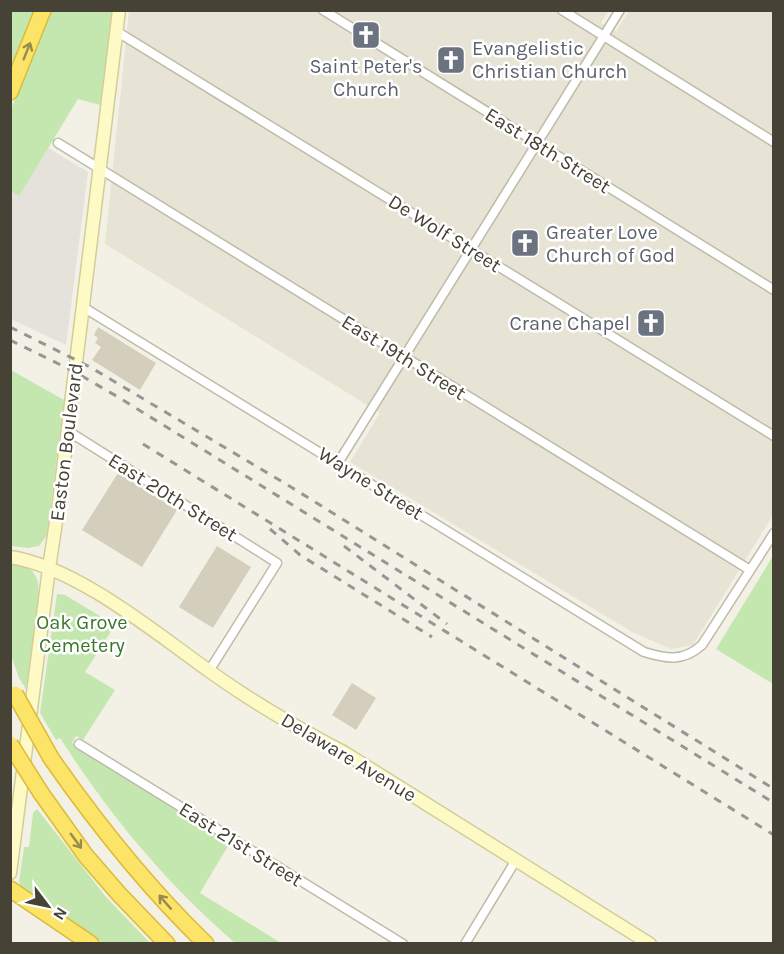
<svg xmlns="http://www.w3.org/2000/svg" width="784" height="954" viewBox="0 0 784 954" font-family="Karla,sans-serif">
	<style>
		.residential { fill: #e7e4d5 }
		.industrial { fill: #e5e2db }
		.green { fill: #c4e7af }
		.building { fill: #d4cfbc }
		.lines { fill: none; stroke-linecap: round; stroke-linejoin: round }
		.minor-casing { stroke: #bebba9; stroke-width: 11 }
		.secondary-casing { stroke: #d3cd97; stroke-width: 15 }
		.motorway-casing { stroke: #dbbb38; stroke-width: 18 }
		.minor { stroke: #fff; stroke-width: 8 }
		.secondary { stroke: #fefac6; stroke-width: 12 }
		.motorway { stroke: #fce469; stroke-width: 15 }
		.rail { stroke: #969696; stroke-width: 3; stroke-dasharray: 8 8; stroke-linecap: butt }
		.motorway-bridge-casing { stroke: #dbbb38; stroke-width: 18; stroke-linecap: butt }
		.motorway-bridge { stroke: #fce469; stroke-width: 15 }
		.oneway { stroke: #988b4d }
		.labels { text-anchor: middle; stroke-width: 5; stroke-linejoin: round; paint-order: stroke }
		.worship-label { font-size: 20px; fill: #5b616d; stroke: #fff; text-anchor: start }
		.street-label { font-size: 20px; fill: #464236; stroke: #fff }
		.park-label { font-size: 20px; fill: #3a772a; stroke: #fff }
	</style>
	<rect width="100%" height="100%" fill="#f3f1e6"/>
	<path class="residential" d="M609,10l-8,13 15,8 13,-20h144v504l-80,130 -22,4 -39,-17 -282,-170 30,-49 -275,-169 24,-233z"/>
	<path class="industrial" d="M48,148l40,24 -22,173 -55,-26 -1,-124 2,-3 7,3z"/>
	<path class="green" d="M11,11h27l-27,68z
		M50,11h62l-12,94 -22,-6 -59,97 -7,-4 -1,3v-86z
		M11,370l53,30 -17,135 -8,11 -11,2 -17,-2z
		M773,556v128l-57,-35z
		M11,562c9,2 22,5 26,17 6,16 -8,89 -11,110l-7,-11 -8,-23z
		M57,594l8,1 50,30 -30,47 30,18 -32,50 -7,-4 -4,7 159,98 -31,52 81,50h-46c-70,-61 -124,-126 -175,-205l-4,2 -16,-27z
		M37,809l69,88 44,46h-47l-80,-52 -4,-9 5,-35h5l4,-34z"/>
	<path class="building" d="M98,327l58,36 -16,27 -48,-30 9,-13 -6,-4 3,-5 -4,-3z
		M118,473l59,37 -35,57 -60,-37z
		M217,546l34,21 -38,61 -34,-21z
		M352,683l24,15 -20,32 -24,-15z"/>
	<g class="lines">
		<g class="minor-casing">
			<path id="minor" d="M323,10l451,280
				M562,10l212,132
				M116,31l658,405
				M58,143l692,427
				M83,307l561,345c23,7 39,10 58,-7l72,-112
				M68,431l209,132 -68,108
				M338,463l282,-453
				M79,744l324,200
				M465,944l51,-84"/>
		</g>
		<g class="secondary-casing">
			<path id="secondary" d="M10,557c67,10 147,77 202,116 42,30 87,56 133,80l305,191
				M10,873l39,-305 10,-66 60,-492"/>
		</g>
		<g class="motorway-casing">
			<path id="motorway" d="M10,92l33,-82
				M51,758c46,66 97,130 155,186
				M41,793l45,63 33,38 48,50
				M10,889l81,55"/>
		</g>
		<use href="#minor" class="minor"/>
		<use href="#secondary" class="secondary"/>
		<use href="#motorway" class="motorway"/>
		<path class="rail" d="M10,327l80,40 201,120 483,302
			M10,340l65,32 43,25 656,406
			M143,444l631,391
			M270,529l30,26 132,82
			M344,546l103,78"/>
		<g class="motorway-bridge-casing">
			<path id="motorway-bridge" d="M15,694l36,64
				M10,744l31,49"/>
		</g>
		<use href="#motorway-bridge" class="motorway-bridge"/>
	</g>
	<defs><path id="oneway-shaft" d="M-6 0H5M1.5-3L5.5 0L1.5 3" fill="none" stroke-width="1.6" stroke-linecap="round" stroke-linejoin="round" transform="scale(1.5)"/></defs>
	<g class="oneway">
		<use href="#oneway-shaft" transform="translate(27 51) rotate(-68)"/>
		<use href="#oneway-shaft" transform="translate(76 841) rotate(54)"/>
		<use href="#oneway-shaft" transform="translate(165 902) rotate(-131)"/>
	</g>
	<defs>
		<g id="church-square" transform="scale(1.5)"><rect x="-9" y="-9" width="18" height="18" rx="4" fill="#6b7280" stroke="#fff"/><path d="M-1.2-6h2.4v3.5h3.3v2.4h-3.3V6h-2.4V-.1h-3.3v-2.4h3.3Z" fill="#fff"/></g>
	</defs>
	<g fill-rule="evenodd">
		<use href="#church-square" x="366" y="35"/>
		<use href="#church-square" x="451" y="60"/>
		<use href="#church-square" x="525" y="243"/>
		<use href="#church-square" x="651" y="323"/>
	</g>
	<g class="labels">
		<g class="worship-label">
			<text x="472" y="55">Evangelistic<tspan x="472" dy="23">Christian Church</tspan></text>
			<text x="366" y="73" text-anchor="middle">Saint Peter's<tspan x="366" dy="23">Church</tspan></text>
			<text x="546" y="239">Greater Love<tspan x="546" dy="23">Church of God</tspan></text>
			<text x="630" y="330" text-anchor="end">Crane Chapel</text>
		</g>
		<g class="street-label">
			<text transform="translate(548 150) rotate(32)" y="7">East 18th Street</text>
			<text transform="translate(445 233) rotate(32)" y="7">De Wolf Street</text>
			<text transform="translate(404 357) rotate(32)" y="7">East 19th Street</text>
			<text transform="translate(66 442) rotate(-83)" y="7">Easton Boulevard</text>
			<text transform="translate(371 483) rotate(32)" y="7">Wayne Street</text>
			<text transform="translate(173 497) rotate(32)" y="7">East 20th Street</text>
			<text transform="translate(349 757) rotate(31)" y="7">Delaware Avenue</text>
			<text transform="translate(241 844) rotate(32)" y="7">East 21st Street</text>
		</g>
		<g class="park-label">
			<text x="82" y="629">Oak Grove<tspan x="82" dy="23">Cemetery</tspan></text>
		</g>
	</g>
	<rect width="784" height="954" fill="none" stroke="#464236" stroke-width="24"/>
	<g transform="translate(48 906) rotate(122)" stroke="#ffffff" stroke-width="4.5" paint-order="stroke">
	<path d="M0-4.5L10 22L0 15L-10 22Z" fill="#464236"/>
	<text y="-9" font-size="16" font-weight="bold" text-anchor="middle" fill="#464236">N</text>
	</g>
</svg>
